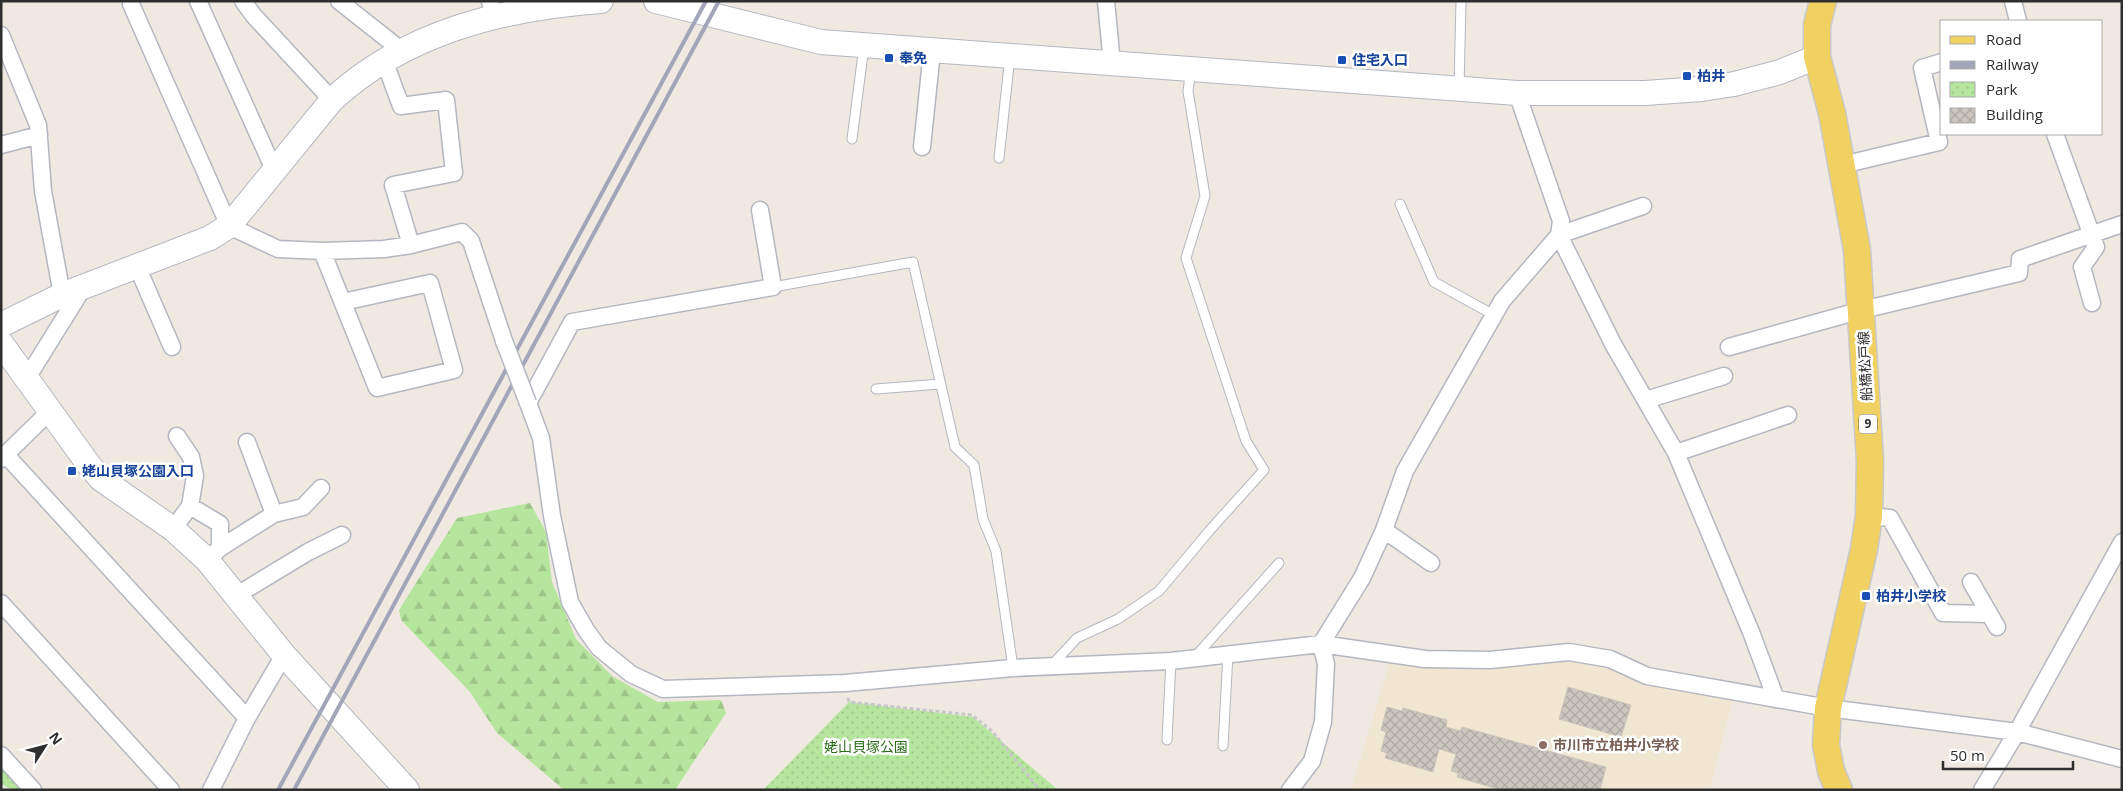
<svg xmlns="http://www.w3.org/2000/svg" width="2123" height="791" viewBox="0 0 2123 791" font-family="'Open Sans','Noto Sans JP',sans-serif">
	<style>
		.education { fill: #f0e6d1 }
		.forest { fill: url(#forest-firs) }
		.park { fill: url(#park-dots) }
		.building { fill: url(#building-cross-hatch); stroke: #cbc5ba }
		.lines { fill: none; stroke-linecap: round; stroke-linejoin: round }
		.lane-casing { stroke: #b4b7c1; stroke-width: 11 }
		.street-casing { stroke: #b4b7c1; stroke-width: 19 }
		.secondary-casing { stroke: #b4b7c1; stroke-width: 26 }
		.primary-casing { stroke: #c9c9c9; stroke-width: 29 }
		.path { stroke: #c9c9c9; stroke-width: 3; stroke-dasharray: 4 2.5; stroke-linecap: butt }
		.lane { stroke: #fff; stroke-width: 9 }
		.street { stroke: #fff; stroke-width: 16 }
		.secondary { stroke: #fff; stroke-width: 24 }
		.primary { stroke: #f2d163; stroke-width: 26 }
		.rail { stroke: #a3a6b8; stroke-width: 4 }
		.street-bridge-casing { stroke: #b4b7c1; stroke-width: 19; stroke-linecap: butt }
		.street-bridge { stroke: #fff; stroke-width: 16 }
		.transit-dot { fill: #1a4fb4; stroke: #fff; stroke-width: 2 }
		.education-dot { fill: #8d6e63; stroke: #fff; stroke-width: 2 }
		.labels { text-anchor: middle; stroke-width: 5; stroke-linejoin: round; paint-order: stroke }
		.shield { fill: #fff; stroke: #6d6d6d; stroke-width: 1 }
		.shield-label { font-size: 12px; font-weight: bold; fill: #2e2e2e }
		.transit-label { font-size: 14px; font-weight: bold; fill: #164399; stroke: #fff; text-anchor: start }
		.street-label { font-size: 14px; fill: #2e2e2e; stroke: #fff }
		.education-label { font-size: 14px; font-weight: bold; fill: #785e54; stroke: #fff; text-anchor: start }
		.park-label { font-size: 14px; fill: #2c6e1b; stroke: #fff }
	</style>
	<defs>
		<pattern id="forest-firs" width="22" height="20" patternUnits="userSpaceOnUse" patternTransform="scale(1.25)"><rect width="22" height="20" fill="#b6e59e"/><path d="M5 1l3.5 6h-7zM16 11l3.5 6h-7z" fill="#9dc588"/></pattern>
		<pattern id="park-dots" width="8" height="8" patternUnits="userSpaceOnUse" patternTransform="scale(1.25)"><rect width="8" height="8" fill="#b6e59e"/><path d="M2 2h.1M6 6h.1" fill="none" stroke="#9dc588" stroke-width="1.8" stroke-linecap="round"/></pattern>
		<pattern id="building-cross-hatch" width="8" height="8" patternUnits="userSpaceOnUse" patternTransform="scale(1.25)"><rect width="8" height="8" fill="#cbc7bf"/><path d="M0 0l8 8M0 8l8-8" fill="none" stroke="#afaba4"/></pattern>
	</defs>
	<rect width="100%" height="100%" fill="#efe9e1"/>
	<path class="education" d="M1561,659l39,7 39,14 94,19 -23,91h-359l39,-128z"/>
	<path class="forest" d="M530,503l16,29 6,50 24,57 36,37 46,26 63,-2 5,13 -51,77h-111l-67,-57 -27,-41 -69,-72 -2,-10 58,-92z"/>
	<path class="park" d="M849,702l124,15 85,73h-295z
		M1,764l24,26h-12l-12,-6z"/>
	<path class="building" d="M1568,687l63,18 -10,32 -62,-18z
		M1387,707l15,4 1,-3 44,12 -1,7 14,4 2,-4 144,40 -6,23h-99l-44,-13 1,-4 -7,-2 5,-17 -17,-5 -6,23 -48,-14 2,-5 -6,-2 5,-19 -5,-2z"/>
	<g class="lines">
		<g class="lane-casing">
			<path id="lane" d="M1459,88l2,-87
				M852,139l12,-93
				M999,158l11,-102
				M1400,204l34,78 60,33
				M773,287l140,-25 42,185 19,18 9,54 13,32 17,117
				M876,389l64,-5
				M1194,658l85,-95
				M1052,665l25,-27 41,-19 41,-28 51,-61 54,-60 -18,-29 -60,-183 19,-62 -17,-105 3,-22
				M1167,740l4,-79
				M1223,746l5,-92"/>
		</g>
		<g class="street-casing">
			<path id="street" d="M198,1l77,171
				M243,1l11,15 78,84
				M339,1l62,49
				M490,1l3,16
				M1106,1l6,63
				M2013,1l5,20
				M131,4l98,222 49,23 44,2 62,-2 27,-4 51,-13 9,9 33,100
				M1,35l37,90 5,66 19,104
				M384,60l17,46 45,-6 8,73 -61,12 18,60
				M2055,134l41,113 -14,20 10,36
				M1,145l38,-10
				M922,147l10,-96
				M1842,165l97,-23 -17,-74 20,-6
				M1643,206l-84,29 54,109 63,109 75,179 25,67
				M760,210l13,77 -201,35 -44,81 13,35 11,78 18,86 16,28 13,18 32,26 32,15 182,-6 168,-15 158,-7 150,-17 104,15 65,1 79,-8 41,7 37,17 181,32 189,24 105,27
				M322,251l55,137 77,-18 -24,-87 -87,19
				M137,266l35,81
				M1729,347l133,-37 157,-37 1,-14 102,-35
				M27,378l56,-90
				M1646,400l78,-24
				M1676,453l112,-38
				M6,455l241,263
				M1,459l49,-48
				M190,506l30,18v24
				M274,514l29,-7 18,-19
				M1869,516l21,2 53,95 46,1
				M173,529l17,-23 5,-30 -4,-19 -14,-21
				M1384,530l47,33
				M207,560l13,-12 54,-34 -27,-72
				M1971,582l26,45
				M237,595l71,-43 34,-17
				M1,603l170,187
				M1,755l32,35
				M211,790l36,-72 37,-63
				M1290,790l22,-29 11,-39 3,-58 -5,-20 41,-66 22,-48 21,-59 97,-170 57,-66 2,-14 -44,-128
				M1982,790l35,-58 105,-190"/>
		</g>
		<g class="secondary-casing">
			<path id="secondary" d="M656,1l165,41 696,51h128l57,-4 32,-5 46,-12 37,-15
				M1,325l61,-30 148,-57 19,-12 103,-126c73,-68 172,-92 269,-99
				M1,343l88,122 12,14 72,50 34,31 77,95 123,135"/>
		</g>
		<g class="primary-casing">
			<path id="primary" d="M1823,1l-6,24v32l15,56 25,137 13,211 -1,55 -5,33 -36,159 -2,37 5,26 8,19"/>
		</g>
		<path class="path" d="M848,698l1,4 123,13 20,16 48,59
			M1,789l2,1"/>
		<use href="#lane" class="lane"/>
		<use href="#street" class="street"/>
		<use href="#secondary" class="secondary"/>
		<use href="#primary" class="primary"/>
		<path class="rail" d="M278,790l428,-789
			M294,790l425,-789"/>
		<g class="street-bridge-casing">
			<path id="street-bridge" d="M504,341l24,62"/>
		</g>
		<use href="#street-bridge" class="street-bridge"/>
	</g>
	<g class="transit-dot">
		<rect x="884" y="53" width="10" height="10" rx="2.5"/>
		<rect x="1337" y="55" width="10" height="10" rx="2.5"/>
		<rect x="1682" y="71" width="10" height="10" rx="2.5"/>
		<rect x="67" y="466" width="10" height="10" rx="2.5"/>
		<rect x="1861" y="591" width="10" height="10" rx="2.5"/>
	</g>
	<circle class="education-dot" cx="1543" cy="745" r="5"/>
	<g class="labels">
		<rect class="shield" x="1859" y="414.5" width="18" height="19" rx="4"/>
		<g class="shield-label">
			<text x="1868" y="428">9</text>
		</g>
		<g class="transit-label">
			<text x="899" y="63">奉免</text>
			<text x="1352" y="65">住宅入口</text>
			<text x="1697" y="81">柏井</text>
			<text x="82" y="476">姥山貝塚公園入口</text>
			<text x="1876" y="601">柏井小学校</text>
		</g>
		<g class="street-label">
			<text transform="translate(1865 366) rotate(-93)" y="5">船橋松戸線</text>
		</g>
		<g class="education-label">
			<text x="1553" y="750">市川市立柏井小学校</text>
		</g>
		<g class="park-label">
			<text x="866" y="752">姥山貝塚公園</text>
		</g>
	</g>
	<rect width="2123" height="791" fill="none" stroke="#2e2e2e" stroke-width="5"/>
	<rect x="1940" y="20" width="162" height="115" fill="#ffffff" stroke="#ababab"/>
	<rect x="1950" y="36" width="25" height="8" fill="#f2d163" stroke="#ababab"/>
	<text x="1986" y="45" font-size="15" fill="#2e2e2e">Road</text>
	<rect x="1950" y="61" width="25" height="8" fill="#a3a6b8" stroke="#ababab"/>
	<text x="1986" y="70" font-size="15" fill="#2e2e2e">Railway</text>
	<rect x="1950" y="82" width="25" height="15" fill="url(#park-dots)" stroke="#ababab"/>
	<text x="1986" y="95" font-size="15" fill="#2e2e2e">Park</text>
	<rect x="1950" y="108" width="25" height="15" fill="url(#building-cross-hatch)" stroke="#ababab"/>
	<text x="1986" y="120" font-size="15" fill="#2e2e2e">Building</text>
	<g transform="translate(45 746) rotate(54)" stroke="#ffffff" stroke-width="4" paint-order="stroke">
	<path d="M0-4L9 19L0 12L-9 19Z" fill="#2e2e2e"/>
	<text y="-8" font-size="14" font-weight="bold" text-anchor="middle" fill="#2e2e2e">N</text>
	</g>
	<path d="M1943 761v8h130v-8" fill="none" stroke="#2e2e2e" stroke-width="2.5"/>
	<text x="1950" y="761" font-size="15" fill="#2e2e2e" stroke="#ffffff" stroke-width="4" paint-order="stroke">50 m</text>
</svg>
